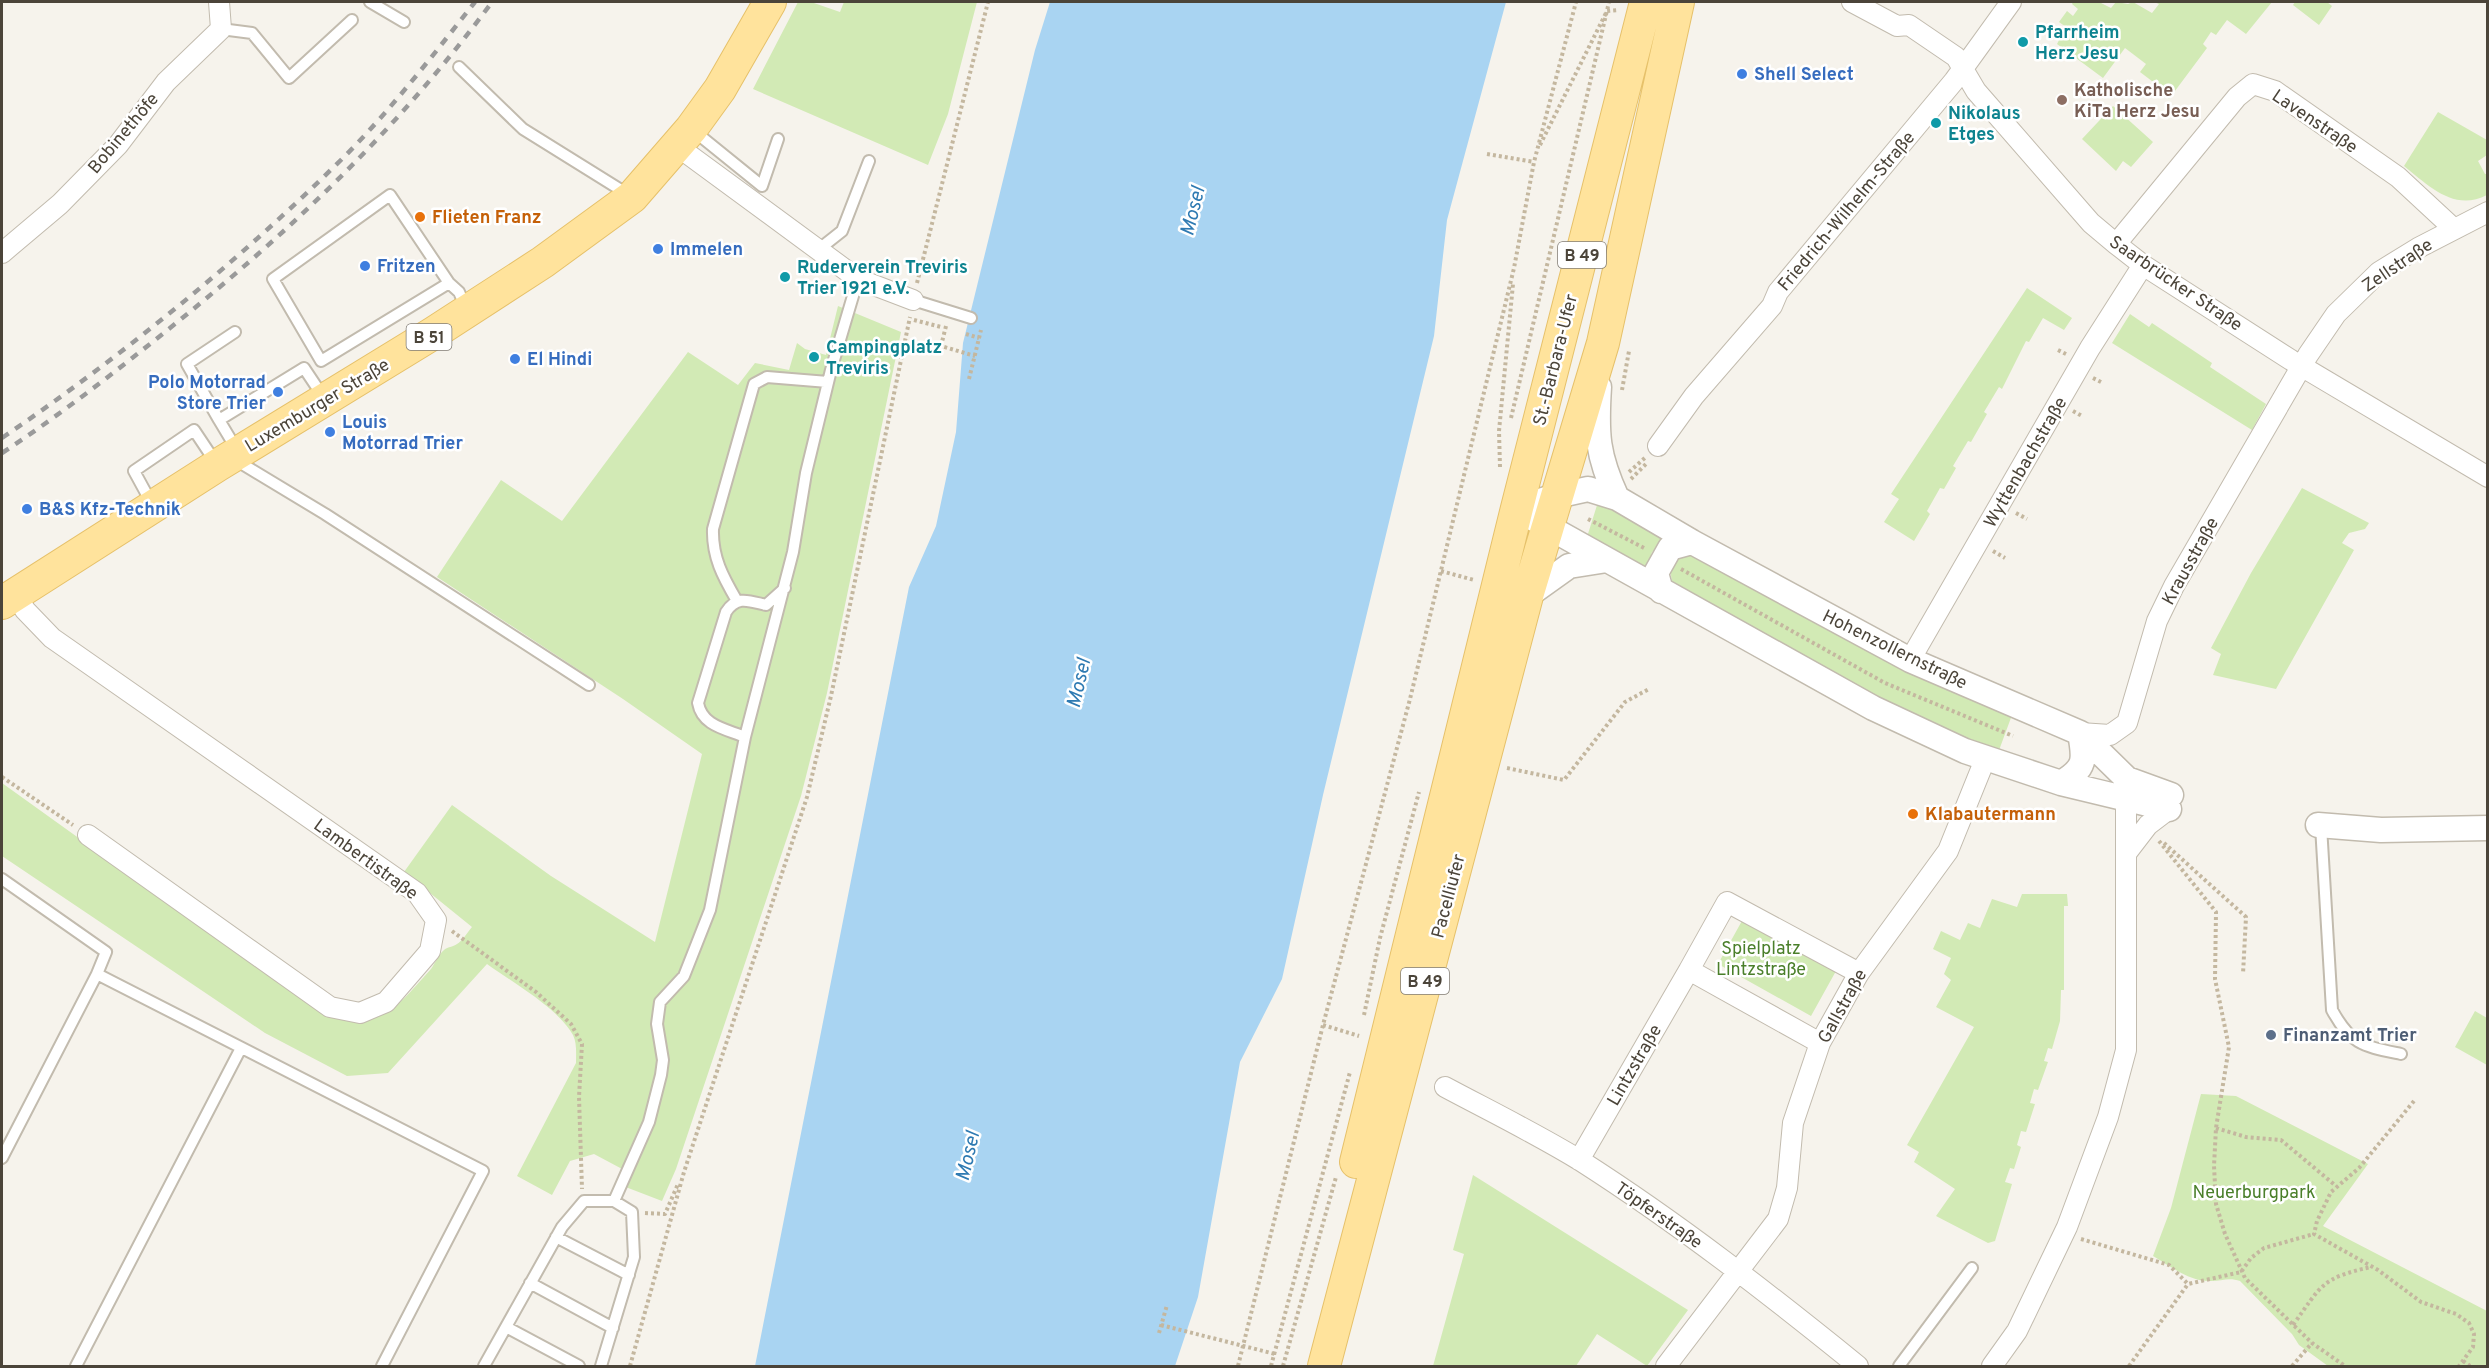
<svg xmlns="http://www.w3.org/2000/svg" width="2489" height="1368" viewBox="0 0 2489 1368" font-family="Overpass,sans-serif">
	<style>
		.green { fill: #d2eab5 }
		.water { fill: #a9d4f2 }
		.lines { fill: none; stroke-linecap: round; stroke-linejoin: round }
		.service-casing { stroke: #c2bbae; stroke-width: 14 }
		.minor-casing { stroke: #c2bbae; stroke-width: 22 }
		.tertiary-casing { stroke: #c2bbae; stroke-width: 27 }
		.primary-casing { stroke: #e6c16a; stroke-width: 34 }
		.path { stroke: #c4b79f; stroke-width: 4; stroke-dasharray: 3 3; stroke-linecap: butt }
		.service { stroke: #fff; stroke-width: 10 }
		.minor { stroke: #fff; stroke-width: 20 }
		.tertiary { stroke: #fff; stroke-width: 24 }
		.primary { stroke: #ffe39c; stroke-width: 32 }
		.rail { stroke: #9a9a9a; stroke-width: 4.5; stroke-dasharray: 8 8; stroke-linecap: butt }
		.culture-dot { fill: #0f9aa8; stroke: #fff; stroke-width: 2 }
		.shop-dot { fill: #3f7fe0; stroke: #fff; stroke-width: 2 }
		.education-dot { fill: #8d6e63; stroke: #fff; stroke-width: 2 }
		.food-dot { fill: #e8710a; stroke: #fff; stroke-width: 2 }
		.service-dot { fill: #5c6f8a; stroke: #fff; stroke-width: 2 }
		.labels { text-anchor: middle; stroke-width: 5; stroke-linejoin: round; paint-order: stroke }
		.shield { fill: #fff; stroke: #817c74; stroke-width: 1.5 }
		.shield-label { font-size: 16px; font-weight: bold; fill: #4b4439 }
		.culture-label { font-size: 18px; font-weight: bold; fill: #0d838f; stroke: #fff; text-anchor: start }
		.shop-label { font-size: 18px; font-weight: bold; fill: #366cbe; stroke: #fff; text-anchor: start }
		.education-label { font-size: 18px; font-weight: bold; fill: #785e54; stroke: #fff; text-anchor: start }
		.street-label { font-size: 18px; fill: #4b4439; stroke: #fff }
		.food-label { font-size: 18px; font-weight: bold; fill: #c56008; stroke: #fff; text-anchor: start }
		.park-label { font-size: 18px; fill: #4a7f2a; stroke: #fff }
		.service-label { font-size: 18px; font-weight: bold; fill: #4e5e75; stroke: #fff; text-anchor: start }
		.water-label { font-size: 20px; font-style: italic; fill: #2e7ab2; stroke: #fff }
	</style>
	<rect width="100%" height="100%" fill="#f6f3ec"/>
	<path class="green" d="M798,2h13l29,10 4,-10h133l-29,112 -20,51 -175,-76z
		M2073,2h26l12,6 5,-6 12,2 5,-2 19,11 7,-9 -5,-2h118l-26,32 -19,-14 -11,15 -5,-3 -8,12 4,4 -38,51 -10,-8 2,-3 -21,-16 6,-8 -21,-16 -22,30 -46,-34 9,-17 -7,-5 8,-11 6,5 5,-7 -6,-5z
		M2295,2h32l5,4 -13,19 -26,-20z
		M2113,106l40,36 -22,25 -8,-6 -7,10 -34,-32z
		M2438,112l49,28v15l-9,6 7,13h2v21c-33,17 -58,-9 -83,-29z
		M2027,288l45,30 -8,12 -21,-12 -14,24 -3,-1 -24,48 -3,-2 -15,25 3,2 -16,28 -3,-1 -15,25 3,2 -12,21 -4,-1 -13,23 3,3 -16,27 -30,-19 15,-23 -8,-5z
		M838,306l63,26 -74,361 -26,103 -125,373 -14,32 -39,-15 1,-16 -30,-16 -24,7 -18,34 -35,-19 59,-113c0,-9 1,-20 -3,-28 -15,-27 -61,-53 -86,-71l-99,109 -41,3 -82,-43 -263,-177v-73l322,231c54,20 72,-6 107,-45 4,-6 8,-15 13,-19 3,-3 9,-3 13,-6 5,-3 10,-11 15,-17l-68,-55 48,-67 99,71 104,66 47,-188 -79,-55 -186,-122 64,-97 61,41 126,-169 50,33 17,-22 34,7 8,-27 8,6 21,6z
		M2130,314l19,13 3,-4 60,40 -2,4 56,37 -14,26 -140,-87z
		M2302,488l67,35 -4,6 -16,4 -7,10 12,7 -78,139 -63,-14 8,-21 -10,-6 40,-75z
		M1598,502l74,38 -20,12 -6,20 -59,-35z
		M1688,553l324,162 -14,38 -112,-48 -210,-115c-7,-14 -7,-20 1,-33z
		M2022,894h45l1,12h-4v84h-3l-1,31 -8,28 -4,-1 -4,13 4,1 -10,28 -4,-1 -4,14 5,1 -9,28 -5,-1 -4,14 4,2 -7,22 -4,-1 -5,14 7,2 -17,57 -7,2 -52,-27 19,-27 -41,-27 5,-10 -12,-7 67,-118 -38,-20 15,-27 -7,-6 7,-16 -18,-9 8,-18 19,9 8,-17 12,5 12,-29 25,8z
		M1743,919l93,52 -25,45 -93,-52z
		M2475,1011l12,7v47l-32,-18z
		M2201,1094l35,2 132,68 -45,62 164,85v55h-159l-29,-21 -7,-11 -52,-53c-11,-4 -18,0 -29,0 -21,1 -41,-15 -58,-25l18,-48z
		M1473,1175l215,135 -41,56 -50,-32 -21,32h-143l31,-112 -11,-4z"/>
	<path class="water" d="M1050,2h456l-59,218 -13,116 -111,459 -41,184 -42,83 -42,235 -23,69h-420l154,-779 27,-61 20,-94 7,-89 72,-293z"/>
	<g class="lines">
		<g class="service-casing">
			<path id="service" d="M370,2l34,20
				M221,29l31,4 37,45 63,-58
				M459,67l64,62 106,66
				M694,131l68,55 16,-47
				M818,250l24,-19 27,-70
				M449,283l-128,78 -48,-82 117,-84 59,88 10,9 7,16
				M913,300l58,18
				M219,420l-32,-56 48,-32
				M237,450l-18,-30 85,-52 20,30
				M234,459l91,55 264,171
				M152,504l-18,-33 60,-41 22,33
				M737,601c-14,-24 -25,-44 -24,-72l41,-145 13,-7 61,5
				M745,737c-19,-8 -43,-11 -47,-34l28,-91c11,-17 23,-11 40,-7l19,-17
				M2321,826l11,184c19,35 31,36 69,44
				M2,879l104,73 -9,22 386,197 -101,195
				M2,1158l95,-184
				M614,1201l35,-79 12,-47 2,-15 -6,-36 3,-22 24,-26 26,-66 35,-173 48,-185 13,-79 25,-103 27,-91
				M556,1237l73,38
				M530,1283l83,45
				M506,1327l73,39
				M76,1366l165,-318
				M484,1366l78,-139 22,-26h30l18,11 2,45 -33,109
				M1899,1366l73,-98"/>
		</g>
		<g class="minor-casing">
			<path id="minor" d="M1852,2l45,24 12,-1 47,32 20,34 115,132 25,21 27,21 148,95 197,117
				M677,146l181,133 55,21
				M2116,244l121,-147 16,-13 22,7 123,86 55,51
				M2,253l58,-49 58,-59 48,-63 55,-53 -2,-27
				M1658,446l36,-50 78,-90 6,-14 176,-211 57,-79
				M16,594l9,16 27,28 365,255 19,27 -6,31 -44,51 -26,11 -30,-6 -242,-172
				M1910,660l180,-312 53,-83
				M2080,733l30,2 17,-12 30,-102 17,-35 134,-231 28,-41 43,-42 39,-24 70,-36
				M2128,851l20,-26 21,-16
				M1820,1043l-131,-73 38,-68 132,71
				M1445,1087c45,24 92,47 136,74 97,62 188,133 277,205
				M1579,1160l110,-190
				M1666,1366l112,-147 9,-31 6,-65 27,-80 39,-70 89,-122 38,-94
				M1992,1366l25,-35 50,-104 41,-110 18,-67v-265"/>
		</g>
		<g class="tertiary-casing">
			<path id="tertiary" d="M1599,387c-3,47 -2,68 18,111
				M1517,508l39,-12 32,-7 29,9 75,44 218,118 170,73 47,46 44,16
				M1534,519l339,189 92,43 96,32 108,26
				M1661,591l-5,-18 14,-25 22,-6
				M1527,596l42,-30 38,-6
				M2061,783c25,-15 24,-23 19,-50
				M2318,825l63,5 107,-2"/>
		</g>
		<g class="primary-casing">
			<path id="primary" d="M2,603l216,-138 214,-131 111,-72 89,-65 59,-68 29,-40 50,-87
				M1356,1162l161,-654 129,-506
				M1324,1366l203,-770 76,-253 75,-341"/>
		</g>
		<path class="path" d="M1540,145l67,-134 11,-1
			M1487,154l47,8
			M917,283l71,-281
			M914,320l27,7
			M946,326l-5,20 34,10
			M966,334l13,4
			M2058,350l8,4
			M2093,378l8,4
			M969,379l12,-49
			M1622,390l7,-39
			M2073,411l9,5
			M1511,418l98,-416
			M1500,467l-1,-36 14,-147
			M1629,472l17,-15
			M1631,479l17,-17
			M2016,513l11,6
			M1588,519l58,30
			M1993,551l12,7
			M1681,569l204,114 128,53
			M1441,571l33,9
			M1507,768l57,12 61,-78 24,-13
			M2,777l71,48
			M2159,841l57,71 -1,67 14,68 -13,81 -2,38 2,38 9,30 20,44 67,65 33,23
			M2164,843l82,74 -3,57
			M452,931l84,61 35,32 11,20 -3,53 3,92
			M1364,1015l16,-77 39,-146
			M1323,1025l36,11
			M2414,1101l-55,67 -28,24 -14,29 -3,13 64,36 43,32 35,12 13,9 5,11 -1,13 -14,19
			M2216,1128l30,9 35,3 55,46
			M645,1213l20,1 13,-30
			M2081,1239l88,26 19,19 53,-12 10,-14 13,-10 50,-14
			M1161,1325l114,29
			M2293,1325c29,-40 28,-47 78,-58
			M1159,1333l8,-28
			M2463,1361l7,5
			M630,1366l54,-194 123,-375 24,-101 79,-379
			M1238,1366l85,-341 87,-326 104,-431 20,-106 42,-160
			M1271,1366l79,-294
			M1283,1366l53,-189
			M2129,1366l59,-82
			M2292,1366l20,-23"/>
		<use href="#service" class="service"/>
		<use href="#minor" class="minor"/>
		<use href="#tertiary" class="tertiary"/>
		<use href="#primary" class="primary"/>
		<path class="rail" d="M2,438c123,-84 238,-178 344,-283 47,-48 88,-101 129,-153
			M2,453c58,-38 113,-81 168,-125 123,-99 228,-199 322,-326"/>
	</g>
	<g class="culture-dot">
		<circle cx="2023" cy="42" r="6"/>
		<circle cx="1936" cy="123" r="6"/>
		<circle cx="785" cy="277" r="6"/>
		<circle cx="814" cy="357" r="6"/>
	</g>
	<g class="shop-dot">
		<circle cx="1742" cy="74" r="6"/>
		<circle cx="658" cy="249" r="6"/>
		<circle cx="365" cy="266" r="6"/>
		<circle cx="515" cy="359" r="6"/>
		<circle cx="278" cy="392" r="6"/>
		<circle cx="330" cy="432" r="6"/>
		<circle cx="27" cy="509" r="6"/>
	</g>
	<circle class="education-dot" cx="2062" cy="100" r="6"/>
	<g class="food-dot">
		<circle cx="420" cy="217" r="6"/>
		<circle cx="1913" cy="814" r="6"/>
	</g>
	<circle class="service-dot" cx="2271" cy="1035" r="6"/>
	<g class="labels">
		<g class="shield">
			<rect x="1558" y="242" width="48" height="26" rx="4.5"/>
			<rect x="406.5" y="324" width="45" height="26" rx="4.5"/>
			<rect x="1401" y="968" width="48" height="26" rx="4.5"/>
		</g>
		<g class="shield-label">
			<text x="1582" y="261">B 49</text>
			<text x="429" y="343">B 51</text>
			<text x="1425" y="987">B 49</text>
		</g>
		<g class="culture-label">
			<text x="2035" y="38">Pfarrheim<tspan x="2035" dy="21">Herz Jesu</tspan></text>
			<text x="1948" y="119">Nikolaus<tspan x="1948" dy="21">Etges</tspan></text>
			<text x="797" y="273">Ruderverein Treviris<tspan x="797" dy="21">Trier 1921 e.V.</tspan></text>
			<text x="826" y="353">Campingplatz<tspan x="826" dy="21">Treviris</tspan></text>
		</g>
		<g class="shop-label">
			<text x="1754" y="80">Shell Select</text>
			<text x="670" y="255">Immelen</text>
			<text x="377" y="272">Fritzen</text>
			<text x="527" y="365">El Hindi</text>
			<text x="266" y="388" text-anchor="end">Polo Motorrad<tspan x="266" dy="21">Store Trier</tspan></text>
			<text x="342" y="428">Louis<tspan x="342" dy="21">Motorrad Trier</tspan></text>
			<text x="39" y="515">B&amp;S Kfz-Technik</text>
		</g>
		<g class="education-label">
			<text x="2074" y="96">Katholische<tspan x="2074" dy="21">KiTa Herz Jesu</tspan></text>
		</g>
		<g class="street-label">
			<text transform="translate(2315 121) rotate(34)" y="6">Lavenstraße</text>
			<text transform="translate(123 133) rotate(-50)" y="6">Bobinethöfe</text>
			<text transform="translate(1846 211) rotate(-50)" y="6">Friedrich-Wilhelm-Straße</text>
			<text transform="translate(2397 265) rotate(-34)" y="6">Zellstraße</text>
			<text transform="translate(2176 283) rotate(34)" y="6">Saarbrücker Straße</text>
			<text transform="translate(1555 360) rotate(-76)" y="6">St.-Barbara-Ufer</text>
			<text transform="translate(317 405) rotate(-31)" y="6">Luxemburger Straße</text>
			<text transform="translate(2025 462) rotate(-60)" y="6">Wyttenbachstraße</text>
			<text transform="translate(2190 561) rotate(-61)" y="6">Krausstraße</text>
			<text transform="translate(1895 649) rotate(26)" y="6">Hohenzollernstraße</text>
			<text transform="translate(366 859) rotate(36)" y="6">Lambertistraße</text>
			<text transform="translate(1448 896) rotate(-75)" y="6">Pacelliufer</text>
			<text transform="translate(1842 1006) rotate(-61)" y="6">Gallstraße</text>
			<text transform="translate(1634 1065) rotate(-60)" y="6">Lintzstraße</text>
			<text transform="translate(1659 1215) rotate(35)" y="6">Töpferstraße</text>
		</g>
		<g class="food-label">
			<text x="432" y="223">Flieten Franz</text>
			<text x="1925" y="820">Klabautermann</text>
		</g>
		<g class="park-label">
			<text x="1761" y="954">Spielplatz<tspan x="1761" dy="21">Lintzstraße</tspan></text>
			<text x="2254" y="1198">Neuerburgpark</text>
		</g>
		<g class="service-label">
			<text x="2283" y="1041">Finanzamt Trier</text>
		</g>
		<g class="water-label">
			<text transform="translate(1192 211) rotate(-76)" y="7">Mosel</text>
			<text transform="translate(1078 683) rotate(-77)" y="7">Mosel</text>
			<text transform="translate(967 1156) rotate(-77)" y="7">Mosel</text>
		</g>
	</g>
	<rect width="2489" height="1368" fill="none" stroke="#4b4439" stroke-width="6"/>
</svg>
